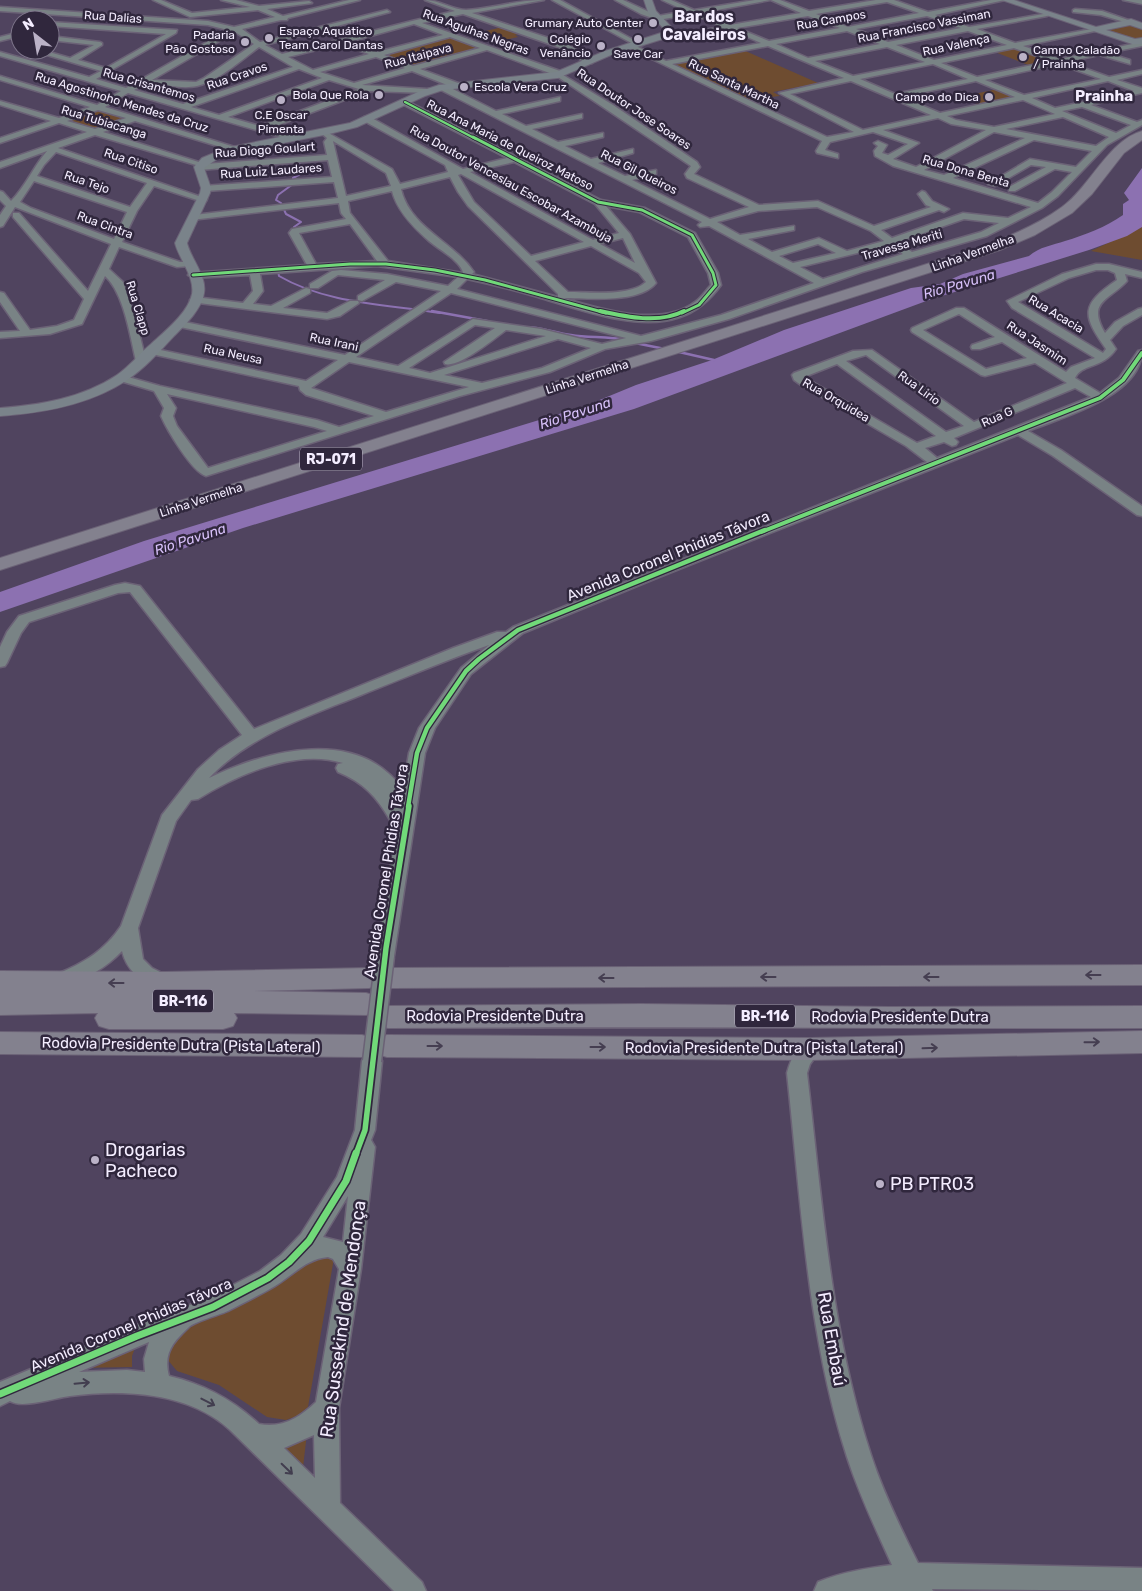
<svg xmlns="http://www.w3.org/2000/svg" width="1142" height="1591" viewBox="0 0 1142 1591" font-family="Rubik,sans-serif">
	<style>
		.green { fill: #6e4c30 }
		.water { fill: #8c71b1 }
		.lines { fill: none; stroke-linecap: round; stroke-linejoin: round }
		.stream-far1 { stroke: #8c71b1; stroke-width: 2 }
		.stream { stroke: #8c71b1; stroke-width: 2.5 }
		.minor-casing { stroke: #6b6276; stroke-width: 3 }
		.major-casing { stroke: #6b6276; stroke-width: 2 }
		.highway-casing { stroke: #6b6276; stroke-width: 2 }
		.minor { fill: #798385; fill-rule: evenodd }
		.major { fill: #7a838a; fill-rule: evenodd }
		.highway { fill: #83818e; fill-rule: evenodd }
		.minor-bridge-casing { stroke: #6b6276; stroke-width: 21; stroke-linecap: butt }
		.minor-bridge { stroke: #798385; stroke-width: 18 }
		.cycleway-far5-casing { stroke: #30273d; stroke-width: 4 }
		.cycleway-far4-casing { stroke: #30273d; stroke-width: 5 }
		.cycleway-far3-casing { stroke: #30273d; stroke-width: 6 }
		.cycleway-far2-casing { stroke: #30273d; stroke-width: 7 }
		.cycleway-far1-casing { stroke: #30273d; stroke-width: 9 }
		.cycleway-casing { stroke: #30273d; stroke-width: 10 }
		.cycleway-far5 { stroke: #71d979; stroke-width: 2.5 }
		.cycleway-far4 { stroke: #71d979; stroke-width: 3 }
		.cycleway-far3 { stroke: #71d979; stroke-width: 4 }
		.cycleway-far2 { stroke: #71d979; stroke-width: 4.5 }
		.cycleway-far1 { stroke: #71d979; stroke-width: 5.5 }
		.cycleway { stroke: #71d979; stroke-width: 7 }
		.oneway { stroke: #453e51 }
		.oneway2 { stroke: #423e4f }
		.poi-dot { fill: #bbb2c7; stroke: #30273d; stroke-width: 2 }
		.labels { text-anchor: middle; stroke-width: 5; stroke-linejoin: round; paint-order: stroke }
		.far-street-label { font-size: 12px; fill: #f4edff; stroke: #30273d }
		.far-poi-label { font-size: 12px; fill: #f4edff; stroke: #30273d; text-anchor: end }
		.far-water-label { font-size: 14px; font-style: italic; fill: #d7c0f9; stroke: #30273d }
		.shield { fill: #30273d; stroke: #b9b2c5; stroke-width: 1 }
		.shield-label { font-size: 14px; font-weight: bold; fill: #f4edff }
		.far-quarter-label { font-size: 15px; font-weight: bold; fill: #f4edff; stroke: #30273d }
		.street-label { font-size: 15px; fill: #f4edff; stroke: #30273d }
		.far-district-label { font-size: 16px; font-weight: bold; fill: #f4edff; stroke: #30273d }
		.near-poi-label { font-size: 18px; fill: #f4edff; stroke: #30273d; text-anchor: start }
		.near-street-label { font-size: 18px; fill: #f4edff; stroke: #30273d }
	</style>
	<rect width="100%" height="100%" fill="#50445f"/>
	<path class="green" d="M1131,25l11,3v13l-8,1 -34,-12z
		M503,27l19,6 -7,2 3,2 -13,3 -24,-8z
		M448,36l32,12 -66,19 -34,-13z
		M1015,48l37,13 -21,5 -36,-14z
		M741,49l77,34 -45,9 7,4 -35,4 -78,-37z
		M997,89l20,8 -37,8 -19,-8z
		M101,110l27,8 -34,12 -30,-8z
		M1142,227v33l-51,-9z
		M318,1251l16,7 -26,149 -11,9 -11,4 -19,-3 -48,-32 -42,-14 -10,-12v-20z
		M137,1343l-5,13v11l-56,1z
		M307,1433l-5,43 -30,-29z"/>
	<path class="water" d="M1142,168v59l-15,9 -38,14 -160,50 -295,109 -391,119 -243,84v-20l144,-51 441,-135 51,-21 76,-25 72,-30 127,-42 29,-4 23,-10 66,-18c10,-9 24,-11 36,-15 20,-6 41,-14 58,-26v-11l6,-4 -5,-7z"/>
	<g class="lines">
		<path class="stream-far1" d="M294,227l7,-5 -15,-8 -5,-11 -5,-3 2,-5 15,-11v-6l13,-7 -1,-4 -8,-4
			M278,271l1,5c48,28 107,28 161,37"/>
		<path class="stream" d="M432,311l55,10
			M520,328c18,-3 33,5 51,7 18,3 37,1 55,5
			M635,343l30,6
			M679,352l35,8"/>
		<g class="minor-casing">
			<path id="minor" d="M153,0h8l31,13 58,-6 -29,-7h15l23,6 50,-5 3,2 -45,6 16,7 66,-16h11l-72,18 -1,2h-6l-39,9 18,13 127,-32 3,2 -125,33 17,9 130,-33 43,-10 -30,-11c14,0 28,10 41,10 27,-2 52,-10 78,-10l-72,13 95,31 25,15v4h-6l-25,-15 -98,-34 -41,9 141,49v3l50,30 84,57 3,5 -6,7 65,31 59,-4 56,25 57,-19 -5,-2 -8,-11 4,-3 3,1 7,9 17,8 -5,3 -5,-2 -58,20 11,8 71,-25 45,5 23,-11 -138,-41 -18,-10 -1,-5 4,-5 -4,-3 4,-2 9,4 -5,8 6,2 20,-11 -35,-12 -43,10 -5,8 13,4v4l-21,-5 -1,-2 6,-10 -197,-95 7,-2 34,17 95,-18 -32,-14 -63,10v-2l2,-1 54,-9 -29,-13 -35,6 -17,-6 -26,-14h8l35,16 28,-5 -24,-11h9l23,10 61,-10h15l-69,13 29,12 71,-12 -30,-13h9l29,11 67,-11h18l34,12 63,-12h14l-70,15 34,12 80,-14v2l-2,1 -70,13 38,14 82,-15 1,1 -3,2 -72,15 37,13 82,-17v4l-35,7 23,7v4l-31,-9 -32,7 42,15 33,-7v4l-25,6 25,8v5l-51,12 46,17 5,-2v5l-35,20 -49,51 -16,12 -55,28 -125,36 -133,47 -78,22 -46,8 -55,23 -90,24 -254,80c-14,-4 -39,-46 -45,-60l3,-8 -10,-17 -37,-11 -2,-2 2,-2 4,-1 39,11 157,34 22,7 35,-11 -68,-21 -6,-5 -1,-4 -152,-33 -1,-2 5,-3 155,33 32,-21 -158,-33 -5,-3 1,-2 4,-1 165,34 96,-64 -45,-9 -34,19 -4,-1v-4l27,-16 -47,-5 -20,13h-8v-4l22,-13 9,-1 46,4 61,12 10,-9 -81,-11 -117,8 3,17 -10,13 18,2 35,-18 4,1v4l-27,15 44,5 23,-12h8l1,2 -19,13 -13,3 -136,-17 -1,-2 5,-3 48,6 10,-12 -3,-16 -57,3 -5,-3 2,-2 117,-8 -18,-32 3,-4 54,-10 -5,-6 -2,-10 -148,17v-4l3,-1 144,-17 -4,-16 -128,9 -4,-3 1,-2 129,-9 -4,-17 -129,10 -3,-1v-4l-101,-30 -37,13 149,51 -1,2h-6l-46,-15 -17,25 -15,31 58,20h10v4l-13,1 -58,-20 -10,22 14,13 12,34 11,45 -5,3 -5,-3c-6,-25 -12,-68 -31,-85l-23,48 -32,10 -50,4v-6l20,-1 -20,-29v-10l4,1 26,37 27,-4 17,-6 10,-21 -71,-82v-4h6l69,78 23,-47 -96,-37 -12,19 -3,1v-12l6,-9 -6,-6v-9l3,1 8,9c15,-15 22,-34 36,-50l-47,17v-6l87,-30 -28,-9 -59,20v-5l51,-17 -51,-16v-4l59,17 31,-11 -90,-27v-4l97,29 24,-14 -121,-35v-4l89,25 12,-6 -71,-21h12l28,8 24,-13 -44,-5v-4l50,6 2,1v2l-24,15 28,8 60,-34 -116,-8v-4l127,8 -1,3 -80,46 30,9 102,-58 -20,-5 -208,-14v-4l208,14 26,6 41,-10 -17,-7 -68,7zM887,2l32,11 -71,14 -32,-13zM808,16l32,12 -71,13 -32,-13zM927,16l34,12 -73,14 -32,-13zM414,24l29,11 -66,17 -28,-10zM847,31l33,13 -72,14 -32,-14zM968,31l39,14 -73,15 -38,-15zM235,32l19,12 -50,34 -8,4 -44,-2zM450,37l30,11 -67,18 -29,-11zM341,44l28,10 -56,16 -25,-13zM768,46l76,32 -65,15 75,39 -27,5 -155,-73zM259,47l34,20 -110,37 -49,-14c23,-13 39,1 63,-4 20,-4 46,-27 62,-39zM887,47l38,15 -72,14 -38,-15zM1014,48l37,13 -74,16 -36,-14zM487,50l68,25 136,91 -6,8 2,4 62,29 -39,12 -78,-39 24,-6v-4l-31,6 -27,-13 35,-10v-4l-42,10 -26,-13 38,-9v-4l-45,9 -26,-13 50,-11v-4l-56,12 -24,-12 58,-13v-4l-64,14 -51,-26h-6v4l263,133 -4,3 2,2 9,-1 105,57 -93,32 -80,21 -184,-47 10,-10c24,5 47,11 71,18 40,12 100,35 142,20 18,-6 30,-17 41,-32l-3,-12 -23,-40 -50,-25 -44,-8 -196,-100h-3v4l105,54 -44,11 -93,-52h-6v4l81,44 3,7 -48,12 -8,-15 -67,-38 -4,2 6,5 -3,4 3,13 -122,9 -102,-32 32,-11 99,30 7,-2 -136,-42 23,-14 163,47 4,-2 -1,-2 -26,-7 100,-38 62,2v-4h-3l-65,-4 50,-14 40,16h6v-4l-38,-14zM376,57l29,11 -51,15 -34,-11zM933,64l35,15 -73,15 -35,-15zM1059,64l42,15 -77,16 -39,-15zM299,69l23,9 -103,37 -28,-8zM329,80l30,9 -99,37 -32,-9zM851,81l80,34 -68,15 -73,-36zM976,81l39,16 -75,16 -38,-16zM1108,81l26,10 -79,17 -23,-10zM1023,100l32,14 -61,13 -38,-7 -9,-4zM1082,107l49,18 -15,8 -54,-22zM98,110l28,8 -31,11 -28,-8zM1063,117l46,20 -13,9 -90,-17zM938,118l13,6 35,6 -70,37 -23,-8 26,-16 -36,-13zM994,132l31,6 -81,37 -20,-5zM1034,140l58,11 -16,16 -46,-8 -42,25 7,2 36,-21 15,2 -37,20v4h6l40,-22 17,3 -20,20 -14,11 -85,-25zM333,141l53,32 5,13 -45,10zM56,152l91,31 -17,24 -93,-31 7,-11zM514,162l81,42 24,29 -26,7 -123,-68zM461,174l123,68 -53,14 -57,-54 -16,-27zM450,177l8,15 10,14 90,88v3l-86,-23 2,-2c-21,-31 -64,-44 -73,-83zM34,181l93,31 -13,27 -83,-31 -11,-6zM392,191c5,20 22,37 37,50 9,8 32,20 34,32l-75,-12 -38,-48 -2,-12zM606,206l33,6 49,25 20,36 3,12c-5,5 -10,13 -16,17 -33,26 -96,7 -132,-4 25,0 76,6 93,-15l-26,-49zM817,207l54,24 13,10 -37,10 -28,-13 -47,14 -24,-13 46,-9v-4l-54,9 -23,-13 41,-11zM964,219l35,4 -18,9 -69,20 -14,-10zM350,224l27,37 -61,3 -17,-31zM623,238l12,25 -35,-19zM818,244l18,9 -43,10 -14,-7zM890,245l13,9 -80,25 -23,-12zM591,246l48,27 7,9c-16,15 -58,10 -78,10l-33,-31zM451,293l175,45 -24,6 -61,-15 -68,-10 -75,47 -42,-9zM475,325l20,3 -51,34 1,2c14,4 49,-25 61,-34l40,6 -116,37 -21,-5zM558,339l33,9 -49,20 -60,15 -38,-8zM349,362l120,25 -83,25 -75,-24zM167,394l147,33 13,4 -119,37 -31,-42 -4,-10 3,-8z
				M552,0h8l83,45 -6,1z
				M1123,0h19v4z
				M1075,9l27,2 32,11 -3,2 -30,-9 -28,-3v-2z
				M20,32v4l-20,5v-4z
				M1096,264h13l33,8v6l-17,-4 2,7c-17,19 -41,20 -22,52l10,-11 23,-13 4,-1v7l-19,11 -13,14 6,9c-13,20 -34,14 -41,29l25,15 19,-15 19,-27 4,-1c0,46 -79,67 -114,81l33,19 81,56v10l-5,-1 -84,-59 -35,-21 -359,142 -136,56 -52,41 -36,54 -10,25 -31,203 -3,5 -6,2 -6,-2 -3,-5 22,-135 -8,-1c-13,-23 -27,-38 -52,-48l-2,-4 2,-4 5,-1c-47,-15 -106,12 -145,36l-7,1 -15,21 -38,107 5,31 9,9 18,9 2,5 -2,5 -7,2c-20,-6 -36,-17 -41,-38 -16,17 -36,28 -58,35l-7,-2 -2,-5 2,-5c27,-11 48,-24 64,-48l41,-111 36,-46 21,-19 23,-15 -112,-143 -12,1 -89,29 -8,11 -14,30 -2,3 -5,1v-20l7,-15 12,-16 96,-31 10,-2 15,3 114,143 199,-81 44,-16h9l7,-5 414,-165 -21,-16 -105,-61 -7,-5 -2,-5 2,-2 59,-22 19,-1 102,72 93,-39 -32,-20 -50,13 -4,-1 -69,-43 -1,-2 1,-2 44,-20h8l102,64 5,-5 24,-9 -83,-50 -5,-7 55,-27zM1096,270h12l7,3 2,7c-37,25 -35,35 -11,69l-3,4 -85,-51 51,-24zM959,314l36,23 -23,8 -1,2 1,2h8l22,-7 25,16 -41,11 -63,-39zM866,355l98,71 -18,6 -100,-71zM837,364l99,72 -19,7 -113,-66zM1075,388l16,9 -154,61 -12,-10 19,-6 8,4 4,-1 2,-3 -4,-4zM489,645l-28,23 -42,60 -10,25 -6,37c-44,-64 -136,-40 -194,-12 41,-43 98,-61 152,-83 43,-17 85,-35 128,-50z
				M811,1041l7,2 3,6 -11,15 -3,9c15,127 24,260 64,382 12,37 30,74 47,108l224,5v23l-210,-2 1,2h-119l4,-9c24,-10 49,-14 74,-17 -16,-35 -33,-71 -45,-108 -40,-123 -46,-256 -60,-384 4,-14 9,-27 24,-32z
				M372,1053l7,2 3,6 -7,69 -4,10 4,7 -14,122 -22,139 1,95 82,79 4,9h-32l-164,-161c-41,-38 -107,-41 -160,-34 -16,2 -48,13 -60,5l-10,5v-24l129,-54 77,-29 54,-28 21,-16 20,-21 36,-57 18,-47 7,-69 3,-6zM348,1196l-5,46 -20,-5zM328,1257l5,2 6,10 -23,133c-17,16 -33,26 -57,22 -26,-24 -55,-40 -90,-48 -6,-23 4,-34 20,-49 5,-5 30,-12 39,-16 15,-8 32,-16 47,-25 18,-11 31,-27 53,-29zM149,1342l-5,17 1,13 -18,-2 -48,2zM314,1435v2l1,41 -31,-30z"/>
		</g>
		<g class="major-casing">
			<path id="major" d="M644,0h8l4,11 21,22v4l-4,3 -7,-2 -55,17 -53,23 -115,12 -18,6 -68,31 -28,7 -96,19 -13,4 -16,11 7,20 -1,5 -23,50c4,16 20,33 17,50 -2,16 -19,32 -30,43 -14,15 -30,33 -47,44 -37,25 -84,33 -127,36v-8c41,-3 82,-10 117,-33 13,-9 22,-21 34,-31 14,-13 37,-31 41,-50 3,-17 -13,-35 -17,-51l25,-50 1,-5 -7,-21 8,-9 24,-10 124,-25 68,-31 21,-7 117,-13 49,-21 59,-19v-3l-16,-17z
				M1002,0h12l82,27 35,-8 11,4v6l-12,-4 -24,5 29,9 7,-1v6h-10z"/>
		</g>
		<g class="highway-casing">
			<path id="highway" d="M1142,131v9l-18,13 -32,41 -20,19 -37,22 -35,15 -1000,320v-12l990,-314c25,-10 50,-21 72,-37 27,-19 47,-67 80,-76z
				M1142,965v20l-751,3 -10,-3 -1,-2 -1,2 -10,3 -117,3 114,2 10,3 4,8 -4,8 -10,3 -132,-2 3,5 -4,8 -10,3h-114l-10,-3 -4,-8 3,-5 -98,2v-22h27h-27v-22l165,1 204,-4 10,3 1,2 1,-2 10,-3z
				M641,1004l249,3 252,-1v22c-251,1 -503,-2 -754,0l-10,-3 -4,-8 4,-8 10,-3z
				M1142,1031v22l-331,7 -424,-3 -10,-3 -3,-5 -2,5 -10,3 -362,-3v-22l362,3 10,3 2,5 3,-5 10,-3 424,3z"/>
		</g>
		<use href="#minor" class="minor"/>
		<use href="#major" class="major"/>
		<use href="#highway" class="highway"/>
		<g class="minor-bridge-casing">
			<path id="minor-bridge" d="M372,1061l13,-105"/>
		</g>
		<use href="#minor-bridge" class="minor-bridge"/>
		<g class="cycleway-far5-casing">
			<path id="cycleway-far5" d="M405,102l71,37"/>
		</g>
		<g class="cycleway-far4-casing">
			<path id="cycleway-far4" d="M473,137l125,65 44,8 50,25 21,38 3,12 -17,20 -17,8
				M193,275l157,-11h36l49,6 50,10 121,33"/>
		</g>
		<g class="cycleway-far3-casing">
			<path id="cycleway-far3" d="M600,311c27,6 59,13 84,0
				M761,532l339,-134 23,-18 19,-27"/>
		</g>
		<g class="cycleway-far2-casing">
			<path id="cycleway-far2" d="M408,807l9,-54 10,-25 39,-57 13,-12 39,-29 247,-100"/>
		</g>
		<g class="cycleway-far1-casing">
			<path id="cycleway-far1" d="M356,1154l9,-24 21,-182 23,-142"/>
		</g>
		<g class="cycleway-casing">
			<path id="cycleway" d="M0,1394l137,-58 76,-29 55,-29 21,-16 20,-21 37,-60 10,-28"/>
		</g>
		<use href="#cycleway-far5" class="cycleway-far5"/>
		<use href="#cycleway-far4" class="cycleway-far4"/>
		<use href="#cycleway-far3" class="cycleway-far3"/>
		<use href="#cycleway-far2" class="cycleway-far2"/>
		<use href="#cycleway-far1" class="cycleway-far1"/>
		<use href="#cycleway" class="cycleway"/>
	</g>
	<defs><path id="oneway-shaft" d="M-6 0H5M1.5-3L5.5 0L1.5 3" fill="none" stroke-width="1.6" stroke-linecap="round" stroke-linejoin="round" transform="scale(1.25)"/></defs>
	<g class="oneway">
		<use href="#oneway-shaft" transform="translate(1093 975) rotate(180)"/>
		<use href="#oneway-shaft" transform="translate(768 977) rotate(180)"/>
		<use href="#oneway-shaft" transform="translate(931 977) rotate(180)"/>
		<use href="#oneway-shaft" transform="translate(606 978) rotate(180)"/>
		<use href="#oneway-shaft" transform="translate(116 983) rotate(-180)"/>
		<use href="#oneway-shaft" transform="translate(1092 1042) rotate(-1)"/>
		<use href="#oneway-shaft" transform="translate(435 1046)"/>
		<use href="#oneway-shaft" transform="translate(598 1047)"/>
		<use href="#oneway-shaft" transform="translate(930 1048) rotate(-2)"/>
	</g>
	<g class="oneway2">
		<use href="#oneway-shaft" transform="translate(82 1383) rotate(-5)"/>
		<use href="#oneway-shaft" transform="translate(208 1402) rotate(27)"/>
		<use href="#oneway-shaft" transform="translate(287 1469) rotate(44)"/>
	</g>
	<g class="poi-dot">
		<circle cx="653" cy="23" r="5"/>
		<circle cx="269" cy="38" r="5"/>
		<circle cx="638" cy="39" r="5"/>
		<circle cx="245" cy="42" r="5"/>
		<circle cx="601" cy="46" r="5"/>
		<circle cx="1023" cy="57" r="5"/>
		<circle cx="464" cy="87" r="5"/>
		<circle cx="379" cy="95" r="5"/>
		<circle cx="989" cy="97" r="5"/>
		<circle cx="281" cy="100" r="5"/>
		<circle cx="95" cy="1160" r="5"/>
		<circle cx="880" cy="1184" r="5"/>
	</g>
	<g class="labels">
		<g class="far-street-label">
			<text transform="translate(113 17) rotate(4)" y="4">Rua Dalias</text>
			<text transform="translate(831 20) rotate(-10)" y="4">Rua Campos</text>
			<text transform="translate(924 26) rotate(-11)" y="4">Rua Francisco Vassiman</text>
			<text transform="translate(476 32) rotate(20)" y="4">Rua Agulhas Negras</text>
			<text transform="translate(956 45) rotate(-12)" y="4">Rua Valença</text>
			<text transform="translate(418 56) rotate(-15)" y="4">Rua Itaipava</text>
			<text transform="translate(237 76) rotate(-19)" y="4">Rua Cravos</text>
			<text transform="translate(734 84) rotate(26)" y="4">Rua Santa Martha</text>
			<text transform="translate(149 85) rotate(16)" y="4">Rua Crisantemos</text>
			<text transform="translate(122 102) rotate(17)" y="4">Rua Agostinoho Mendes da Cruz</text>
			<text transform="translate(634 109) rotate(34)" y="4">Rua Doutor Jose Soares</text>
			<text transform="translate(104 122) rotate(17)" y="4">Rua Tubiacanga</text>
			<text transform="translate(510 145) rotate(27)" y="4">Rua Ana Maria de Queiroz Matoso</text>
			<text transform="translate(265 150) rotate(-4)" y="4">Rua Diogo Goulart</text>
			<text transform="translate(131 161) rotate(19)" y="4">Rua Citiso</text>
			<text transform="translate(271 171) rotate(-4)" y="4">Rua Luiz Laudares</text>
			<text transform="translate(966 171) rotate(16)" y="4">Rua Dona Benta</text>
			<text transform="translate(639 172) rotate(27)" y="4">Rua Gil Queiros</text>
			<text transform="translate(87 182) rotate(19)" y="4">Rua Tejo</text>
			<text transform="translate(511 184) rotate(29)" y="4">Rua Doutor Venceslau Escobar Azambuja</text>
			<text transform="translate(105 225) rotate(20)" y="4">Rua Cintra</text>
			<text transform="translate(902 245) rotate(-16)" y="4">Travessa Meriti</text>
			<text transform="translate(973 253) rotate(-20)" y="4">Linha Vermelha</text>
			<text transform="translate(138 308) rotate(73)" y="4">Rua Clapp</text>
			<text transform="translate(1056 314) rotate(31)" y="4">Rua Acacia</text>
			<text transform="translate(334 342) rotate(12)" y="4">Rua Irani</text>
			<text transform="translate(1037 343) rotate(33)" y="4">Rua Jasmim</text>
			<text transform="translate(233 354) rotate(12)" y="4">Rua Neusa</text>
			<text transform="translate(587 377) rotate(-18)" y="4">Linha Vermelha</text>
			<text transform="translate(919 388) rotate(36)" y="4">Rua Lirio</text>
			<text transform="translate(836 400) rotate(30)" y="4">Rua Orquidea</text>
			<text transform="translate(997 417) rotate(-24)" y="4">Rua G</text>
			<text transform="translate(201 500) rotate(-18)" y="4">Linha Vermelha</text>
		</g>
		<g class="far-poi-label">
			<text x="643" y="27">Grumary Auto Center</text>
			<text x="279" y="35" text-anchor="start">Espaço Aquático<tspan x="279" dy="14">Team Carol Dantas</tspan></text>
			<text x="235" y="39">Padaria<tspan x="235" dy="14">Pão Gostoso</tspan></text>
			<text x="591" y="43">Colégio<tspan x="591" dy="14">Venâncio</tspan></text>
			<text x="1033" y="54" text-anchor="start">Campo Caladão<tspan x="1033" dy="14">/ Prainha</tspan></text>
			<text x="638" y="58" text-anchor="middle">Save Car</text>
			<text x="474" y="91" text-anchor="start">Escola Vera Cruz</text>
			<text x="369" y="99">Bola Que Rola</text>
			<text x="979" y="101">Campo do Dica</text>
			<text x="281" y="119" text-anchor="middle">C.E Oscar<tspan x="281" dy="14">Pimenta</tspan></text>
		</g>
		<g class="far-water-label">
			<text transform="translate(959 284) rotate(-16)" y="5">Rio Pavuna</text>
			<text transform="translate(575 413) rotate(-18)" y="5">Rio Pavuna</text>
			<text transform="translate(190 539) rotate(-18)" y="5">Rio Pavuna</text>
		</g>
		<g class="shield">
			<rect x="300" y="447.5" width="62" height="23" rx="4"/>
			<rect x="153" y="989.5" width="60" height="23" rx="4"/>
			<rect x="735" y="1004.5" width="60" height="23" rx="4"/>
		</g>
		<g class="shield-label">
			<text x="331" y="464">RJ-071</text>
			<text x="183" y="1006">BR-116</text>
			<text x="765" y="1021">BR-116</text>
		</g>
		<g class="far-quarter-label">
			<text x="1104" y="101">Prainha</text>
		</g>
		<g class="street-label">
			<text transform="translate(668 556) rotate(-22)" y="5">Avenida Coronel Phidias Távora</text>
			<text transform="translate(386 871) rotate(-81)" y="5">Avenida Coronel Phidias Távora</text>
			<text x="495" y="1021">Rodovia Presidente Dutra</text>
			<text x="900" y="1022">Rodovia Presidente Dutra</text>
			<text transform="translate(181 1045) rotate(1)" y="5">Rodovia Presidente Dutra (Pista Lateral)</text>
			<text x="764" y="1053">Rodovia Presidente Dutra (Pista Lateral)</text>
			<text transform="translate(131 1325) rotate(-23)" y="5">Avenida Coronel Phidias Távora</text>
		</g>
		<g class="far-district-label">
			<text x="704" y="22">Bar dos<tspan x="704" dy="18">Cavaleiros</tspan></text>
		</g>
		<g class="near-poi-label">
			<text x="105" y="1156">Drogarias<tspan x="105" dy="21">Pacheco</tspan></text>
			<text x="890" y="1190">PB PTR03</text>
		</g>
		<g class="near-street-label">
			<text transform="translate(343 1319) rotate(-82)" y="6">Rua Sussekind de Mendonça</text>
			<text transform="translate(832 1339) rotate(80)" y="6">Rua Embaú</text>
		</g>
	</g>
	<g transform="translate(35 35) rotate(329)"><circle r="24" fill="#30273d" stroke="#7e768b"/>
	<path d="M0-4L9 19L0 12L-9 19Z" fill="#bbb2c7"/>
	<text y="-8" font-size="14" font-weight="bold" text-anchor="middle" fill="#f4edff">N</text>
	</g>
</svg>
